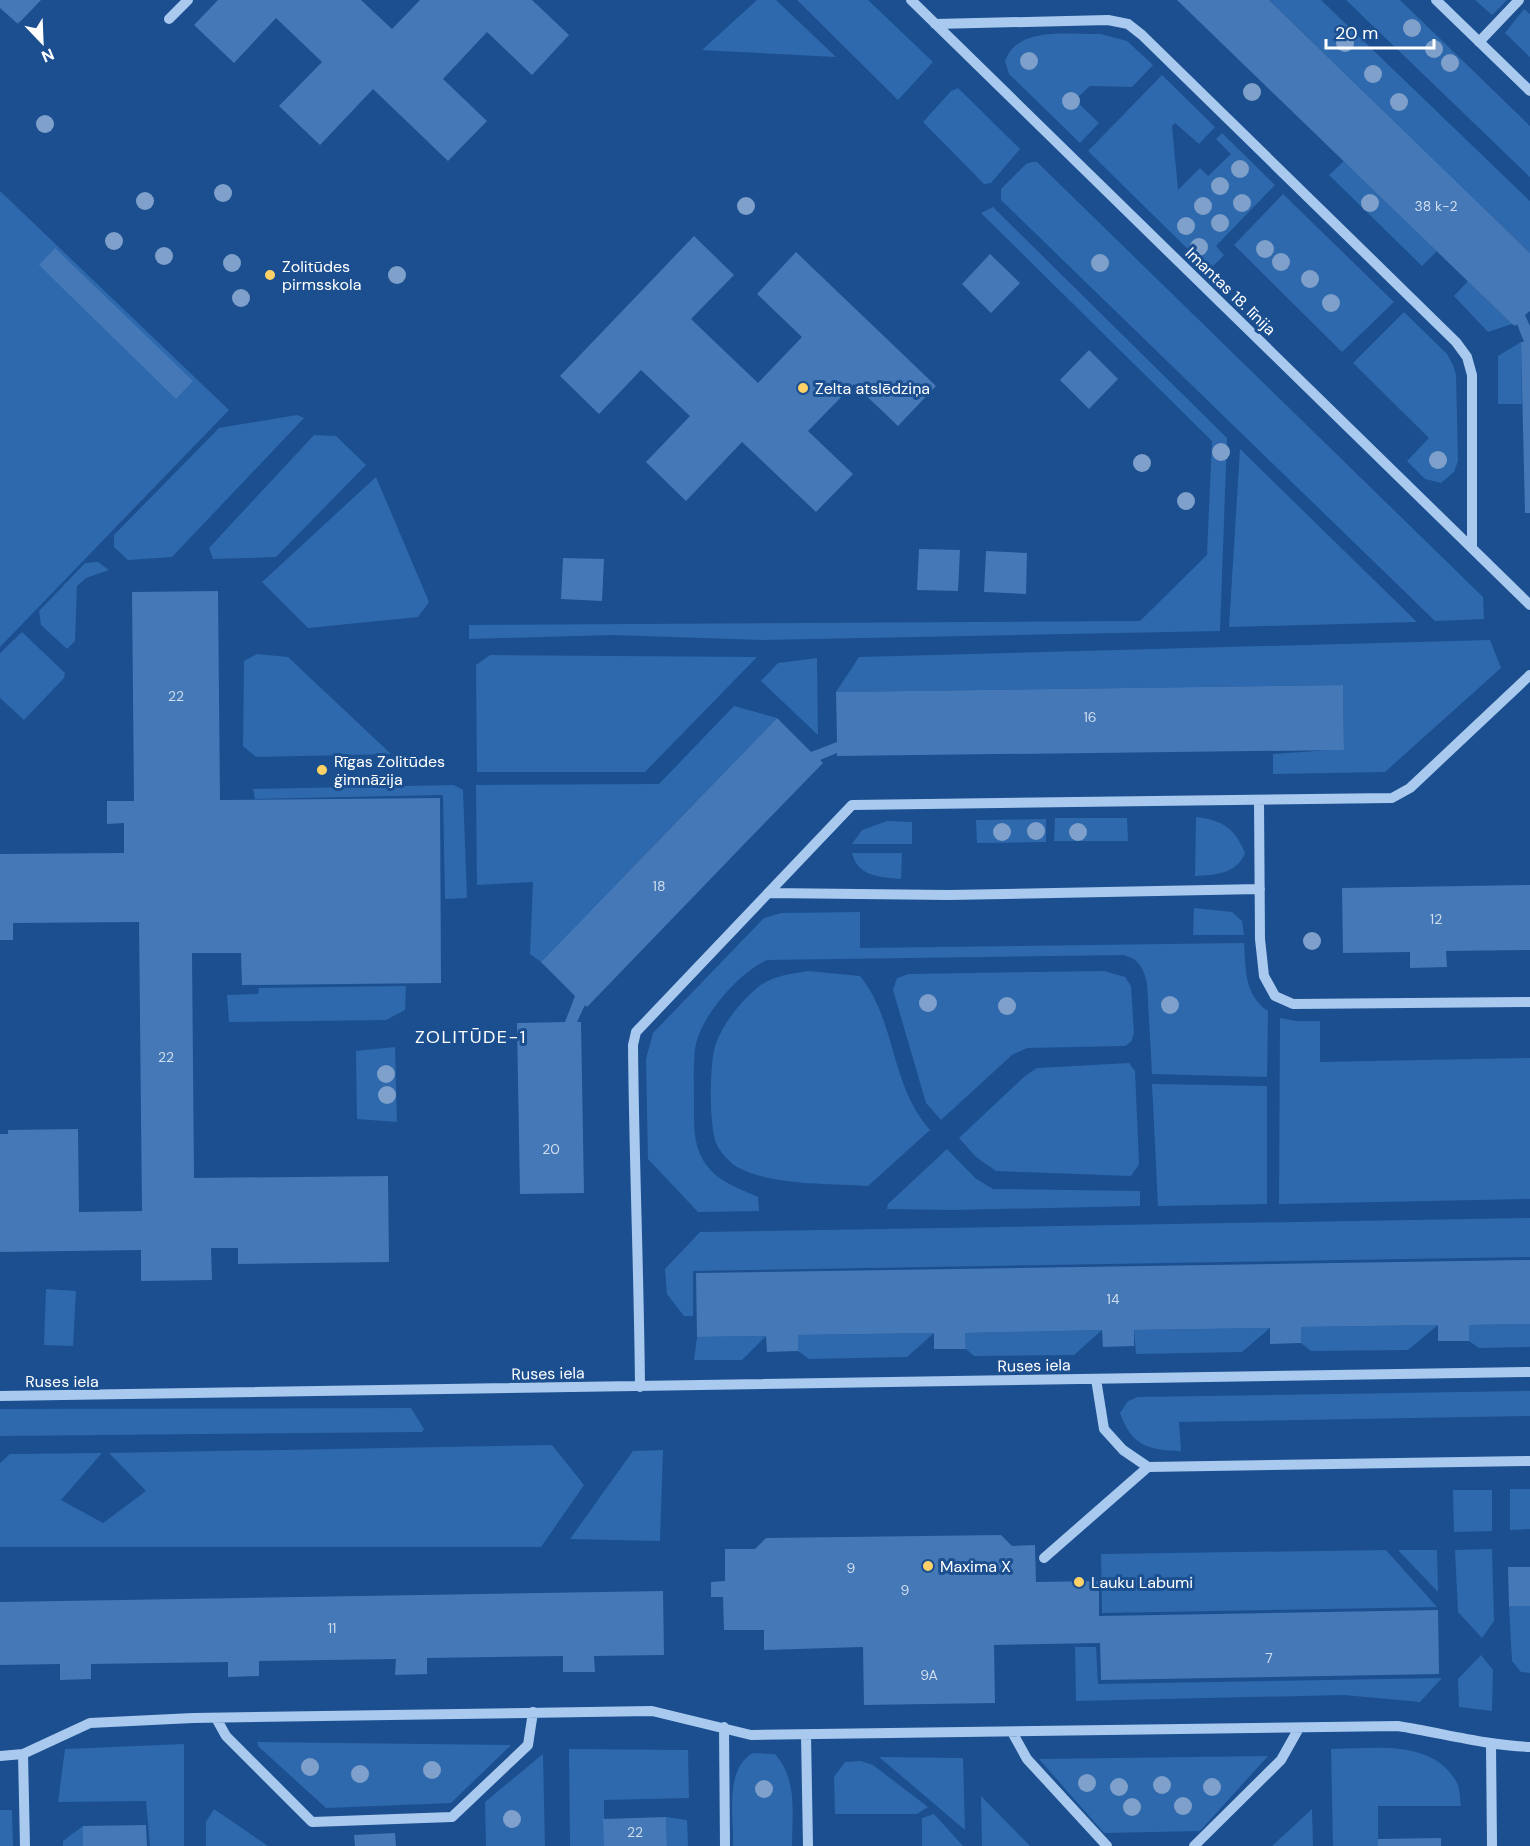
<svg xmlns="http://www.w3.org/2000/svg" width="1530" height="1846" viewBox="0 0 1530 1846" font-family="'DM Sans',sans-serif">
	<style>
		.green { fill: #2e69ad }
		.building { fill: #4478b7 }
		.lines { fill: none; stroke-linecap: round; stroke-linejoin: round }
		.minor { stroke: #a9c9ee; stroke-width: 10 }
		.tree { fill: #7ea0ca }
		.poi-dot { fill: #ffd166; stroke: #1b4f8f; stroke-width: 2 }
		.labels { text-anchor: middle; stroke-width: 6; stroke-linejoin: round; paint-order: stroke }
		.number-label { font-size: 14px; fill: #d0dded }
		.poi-label { font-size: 16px; fill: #fff; stroke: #1b4f8f; text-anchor: start }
		.street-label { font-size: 16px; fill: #fff; stroke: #1b4f8f }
		.neighbourhood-label { font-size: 18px; letter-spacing: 1.5px; fill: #fff; stroke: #1b4f8f }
	</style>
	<rect width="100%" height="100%" fill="#1b4f8f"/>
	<path class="green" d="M757,0h19l60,57 -134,-7z
		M797,0h71l65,62 -35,38z
		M1269,0h52l209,201v52z
		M1346,0h54l130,126v51z
		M1475,0h32l-15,15z
		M1524,9l6,5v43l-25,-24z
		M1101,34l26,7 26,24 -21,22 -42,-1 -15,14 24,23 -19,20 -71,-69 -4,-13c13,-36 64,-26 96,-27z
		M1162,75l53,52 -16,17 -24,-21 -3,3 6,64 22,-22 8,8 23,-22 -15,-15 6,-6 53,52 -59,61 8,9 -15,15 -121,-119z
		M958,88l62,61 -29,34 -7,1 -61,-62 28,-31z
		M1344,161l93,90 -15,15 -93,-91z
		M1032,162h5l446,435 1,22 -49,2 -434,-421v-11l25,-25z
		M0,191l229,219 -229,237z
		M1283,194l111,108 -52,50 -108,-107z
		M993,207l234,231 -7,193 -458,9 -150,-5 -143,4v-14l671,-4 67,-66 5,-114 -231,-228z
		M1468,281l44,43 -24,8 -34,-36z
		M1404,312l43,42 6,11 3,10 2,86 -4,11 -13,11 -16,-4 -18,-18 22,-23 -76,-75z
		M1521,342l1,62h-24v-48z
		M297,415l7,3 -132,139 -44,3 -14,-13v-12l105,-107z
		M314,435l22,1 30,29 -90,92 -63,2 -4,-11z
		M1240,449l177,173 -188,5z
		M376,477l53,125 -11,15 -110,11 -46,-46z
		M98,562l11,8 -23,8 -9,8 -2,55 -8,8 -26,-24 -2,-14 46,-48z
		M22,632l43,41 -1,5 -40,42 -24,-22v-45z
		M1490,640l11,28 -116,104 -112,2v-20l71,-5 -1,-64 -507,7 23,-35z
		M257,654l31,3 103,97 -135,3 -13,-11 1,-85z
		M490,655l267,2 -112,115h-168l-1,-107z
		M817,658l1,77 -57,-54 17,-18z
		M734,706l43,12 -236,244 -11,-8 3,-72 -56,3 -1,-100 183,-1z
		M454,785l9,5 4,108 -22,1 -2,-104 -188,4 -2,-10z
		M1196,817c26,3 39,11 49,36 -8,21 -30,22 -50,23z
		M1055,818h72l1,23h-74z
		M1046,819v23l-69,1 -1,-23z
		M887,821l25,1v22h-60l10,-14z
		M852,853h50l-1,26c-21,-2 -43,-2 -49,-26z
		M1194,908l38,4 10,9 2,14h-51z
		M860,912v36l384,-5c2,27 0,52 24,68l-1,66 -115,-3 -5,-91c-4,-16 -8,-24 -24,-28l-356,5c-28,12 -69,59 -72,90 -2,18 -1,37 -1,55 0,22 -1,42 13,61 12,16 33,23 51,31l1,14 -61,1 -50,-53 -2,-100 7,-26 111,-115 17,-5z
		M808,971l52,5c37,46 29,107 70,154l-62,56c-39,-3 -96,0 -131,-19 -8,-5 -17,-15 -21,-24 -7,-19 -7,-80 0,-100 7,-19 25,-42 41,-55 14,-12 33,-14 51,-17z
		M1104,971l21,6 6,9 3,47 -3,9 -6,4 -98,2 -15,7 -71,65 -15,-17 -33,-113 4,-12 12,-4z
		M406,986l-1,24 -19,10 -157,2 -2,-27 31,-1 1,-6z
		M1280,1018l16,3h24v41l210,-4v141l-251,5z
		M395,1047l2,75 -40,-3 -1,-68z
		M1129,1063l6,8 4,93 -8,12 -135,-5 -20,-14 -17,-19 66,-62 12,-8z
		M1152,1084l115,2v118l-109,2z
		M947,1149l28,29 18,11 147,2v15l-187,4 -66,-1 1,-5z
		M1530,1218v39l-837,14v45h-9l-17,-22 -2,-25 35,-37z
		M46,1289l30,2 -3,55 -29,-1z
		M1530,1324v23l-51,1 -10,-7v-16z
		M1438,1325l-30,25 -97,1 -10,-8v-16z
		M1270,1328l-28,24 -106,2 -2,-24z
		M1102,1330l-28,25 -100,1 -8,-7 -1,-16z
		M934,1333l-27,24 -98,2 -11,-8v-16z
		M766,1336l-24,24h-48l3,-23z
		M1530,1391v25l-351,6 2,29c-34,-1 -49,-5 -61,-38l8,-12 10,-4z
		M411,1408l13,21 -2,3 -422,4v-27z
		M552,1445l32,40 -43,62h-541v-84l10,-9 92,-1 -41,47 42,23 43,-32 -37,-38z
		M663,1450l-3,91 -90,-2 63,-88z
		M1510,1489h20v40l-20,1z
		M1453,1490h39v41l-38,1z
		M1492,1549l2,72 -12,17 -24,-26 -3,-62z
		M1386,1550l51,57 -335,6 -1,-59z
		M1398,1550h39l1,42z
		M1509,1606h21v67l-9,-1 -9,-11z
		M1075,1647h21l2,37 344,-6 -22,24 -76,-7 -268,6z
		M1481,1655l12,15 -1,41 -33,-4 -1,-28z
		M257,1742l254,3 -60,58 -125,5 -67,-61z
		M184,1744v102h-34l-4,-45 -88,1 7,-53z
		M569,1749l119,1 1,48 -85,2v46h-34z
		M1331,1749c42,0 102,-11 126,34 3,6 3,16 4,23h-83v40h-45z
		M753,1753l22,1c23,26 17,59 17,92h-59c1,-29 -9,-77 20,-93z
		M543,1754l2,92h-59l-1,-44z
		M1268,1756l-68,75 -96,2 -65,-74z
		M879,1757l84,1 2,72z
		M861,1761l12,4 55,42 -11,7h-82l-1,-37 11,-15z
		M981,1796l49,50h-48z
		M214,1809l54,37h-62v-24z
		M1312,1809l1,37h-41z
		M0,1810h12l1,36h-13z
		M934,1814l29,32h-41v-28z
		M666,1817l21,3 1,26h-21z
		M83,1826v20h-20v-5z"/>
	<path class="building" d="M0,0h41l-23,24 -18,-16z
		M218,0h143l31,29 28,-29h112l37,35 -37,40 -45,-43 -44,47 44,42 -39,40 -75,-72 -53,56 -41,-39 43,-44 -46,-44 -42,45 -40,-38z
		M1177,0h92l261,253v58l-5,4 5,11v187h-5l-4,-171h3l-7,-18 -2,2 -3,-2z
		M694,236l40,39 -43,44 67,64 44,-46 -45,-43 39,-42 140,134 -38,40 -44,-42 -46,47 45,43 -37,38 -74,-70 -56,59 -40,-39 44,-46 -49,-46 -42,44 -39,-38z
		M55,248l138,133 -17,18 -137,-134z
		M990,254l30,29 -29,30 -29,-29z
		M1089,350l29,29 -29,30 -29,-29z
		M919,549l41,1 -2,41 -41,-1z
		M986,551l41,2 -1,41 -42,-2z
		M563,558l41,1 -2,42 -41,-2z
		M218,591l2,209 220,-2 1,185 -199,2 -1,-32h-49l2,225 194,-2 1,86 -151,2v-16h-27l1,32 -71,1v-31l-141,2v-118h8v-4l70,-1 1,83 63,-1 -3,-289 -126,1v17h-13v-86l124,-1v-30l-17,1v-23h27l-2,-209z
		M1343,685l1,65 -507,6v-3l-17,7 3,3 -71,73 -165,171 -2,-2 -8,17h4l3,171 -64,1 -3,-171 48,-1 10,-26 -34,-34 236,-244 34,34 26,-10 -1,-50z
		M1530,885v65l-84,1 1,16 -37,1v-16l-67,1 -1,-65z
		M1530,1260v64l-61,1v16h-31v-16l-137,2v16l-31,1v-16l-136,2v16l-31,1 -1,-17 -137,3 1,16h-32v-16l-136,2v16l-31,1 -1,-16 -69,1 -1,-64z
		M1001,1535l11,11 23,-1 1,37 63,-1v35l339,-6 1,64 -338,6 -1,-37 -106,2 1,58 -131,2 -1,-58 -99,3v-20h-40l-1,-33h-12v-15l14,-1v-32h30l11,-11z
		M1508,1567h22v39h-21z
		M663,1591l1,64 -70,1 1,16h-32v-16l-136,2v16l-32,1 1,-16 -137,2v15l-31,1v-15l-137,2v15l-31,1v-16l-60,1v-63z
		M666,1817l1,29h-63l-1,-27z
		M146,1825l1,21h-64v-20z
		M395,1833l1,13h-41l-1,-11z
		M1441,1838v8h-63v-7z"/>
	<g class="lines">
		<path class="minor" d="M911,0l619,605
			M1436,0l94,91
			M169,19l19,-19
			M935,24l173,-4 20,4 14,11 314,307 11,15 5,18v172
			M1479,42l40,-42
			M1259,801l1,138 4,37 11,20 18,8 237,-2
			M768,893l181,2 311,-6
			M1096,1379l8,50 19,21 25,17 382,-6
			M640,1387c-1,-114 -6,-228 -7,-342l3,-13 216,-227 540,-7 18,-10 120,-113
			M0,1396l1530,-24
			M1044,1558l104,-91
			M216,1718l10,18 86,86 140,-5 76,-72 5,-33
			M724,1727l1,119
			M1012,1732l15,27 80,87
			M806,1735l2,111
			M1491,1745l1,101
			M23,1754l2,92
			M0,1756l23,-2 67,-31 103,-5 459,-7 99,24 647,-9c44,7 87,19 132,21
			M1194,1846l87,-86 18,-32"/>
	</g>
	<g class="tree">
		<circle cx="1412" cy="28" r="9"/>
		<circle cx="1345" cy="43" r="9"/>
		<circle cx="1434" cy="49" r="9"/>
		<circle cx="1029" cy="61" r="9"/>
		<circle cx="1450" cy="63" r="9"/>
		<circle cx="1373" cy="74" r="9"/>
		<circle cx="1252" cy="92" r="9"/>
		<circle cx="1071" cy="101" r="9"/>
		<circle cx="1399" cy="102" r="9"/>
		<circle cx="45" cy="124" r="9"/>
		<circle cx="1240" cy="169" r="9"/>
		<circle cx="1220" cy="186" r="9"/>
		<circle cx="223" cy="193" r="9"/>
		<circle cx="145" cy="201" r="9"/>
		<circle cx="1242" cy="203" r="9"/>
		<circle cx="1370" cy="203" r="9"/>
		<circle cx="746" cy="206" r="9"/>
		<circle cx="1203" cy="206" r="9"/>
		<circle cx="1220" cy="223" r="9"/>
		<circle cx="1186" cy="226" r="9"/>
		<circle cx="114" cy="241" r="9"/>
		<circle cx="1199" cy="247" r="9"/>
		<circle cx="1265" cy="249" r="9"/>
		<circle cx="164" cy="256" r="9"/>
		<circle cx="1281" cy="262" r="9"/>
		<circle cx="232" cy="263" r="9"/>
		<circle cx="1100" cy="263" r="9"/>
		<circle cx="397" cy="275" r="9"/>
		<circle cx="1310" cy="279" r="9"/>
		<circle cx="241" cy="298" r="9"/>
		<circle cx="1331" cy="303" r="9"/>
		<circle cx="1221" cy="452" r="9"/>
		<circle cx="1438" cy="460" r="9"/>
		<circle cx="1142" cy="463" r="9"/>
		<circle cx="1186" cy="501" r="9"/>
		<circle cx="1036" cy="831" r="9"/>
		<circle cx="1002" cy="832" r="9"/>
		<circle cx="1078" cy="832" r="9"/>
		<circle cx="1312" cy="941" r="9"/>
		<circle cx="928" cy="1003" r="9"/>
		<circle cx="1170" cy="1005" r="9"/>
		<circle cx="1007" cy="1006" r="9"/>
		<circle cx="386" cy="1074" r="9"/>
		<circle cx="387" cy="1095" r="9"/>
		<circle cx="310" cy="1767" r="9"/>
		<circle cx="432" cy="1770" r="9"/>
		<circle cx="360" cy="1774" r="9"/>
		<circle cx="1087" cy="1783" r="9"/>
		<circle cx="1162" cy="1785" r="9"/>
		<circle cx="1119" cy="1787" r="9"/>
		<circle cx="1212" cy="1787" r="9"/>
		<circle cx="764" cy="1789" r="9"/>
		<circle cx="1183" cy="1806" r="9"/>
		<circle cx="1132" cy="1807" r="9"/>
		<circle cx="512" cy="1819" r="9"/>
	</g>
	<g class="poi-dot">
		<circle cx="270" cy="275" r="6"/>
		<circle cx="803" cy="388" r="6"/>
		<circle cx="322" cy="770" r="6"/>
		<circle cx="928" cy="1566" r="6"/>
		<circle cx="1079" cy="1582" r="6"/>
	</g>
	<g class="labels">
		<g class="number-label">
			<text x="1436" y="211">38 k-2</text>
			<text x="176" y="701">22</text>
			<text x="1090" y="722">16</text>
			<text x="659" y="891">18</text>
			<text x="1436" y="924">12</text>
			<text x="166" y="1062">22</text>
			<text x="551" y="1154">20</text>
			<text x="1113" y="1304">14</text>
			<text x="851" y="1573">9</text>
			<text x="905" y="1595">9</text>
			<text x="332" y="1633">11</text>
			<text x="1269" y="1663">7</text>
			<text x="929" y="1680">9A</text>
			<text x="635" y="1837">22</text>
		</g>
		<g class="poi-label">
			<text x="282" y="272">Zolitūdes<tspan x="282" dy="18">pirmsskola</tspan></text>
			<text x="815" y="394">Zelta atslēdziņa</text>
			<text x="334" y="767">Rīgas Zolitūdes<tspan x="334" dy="18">ģimnāzija</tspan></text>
			<text x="940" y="1572">Maxima X</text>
			<text x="1091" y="1588">Lauku Labumi</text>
		</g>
		<g class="street-label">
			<text transform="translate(1231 291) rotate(44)" y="6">Imantas 18. līnija</text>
			<text transform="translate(1034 1365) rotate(-1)" y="6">Ruses iela</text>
			<text transform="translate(548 1373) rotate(-1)" y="6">Ruses iela</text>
			<text x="62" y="1387">Ruses iela</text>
		</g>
		<g class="neighbourhood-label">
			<text x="471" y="1043">ZOLITŪDE-1</text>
		</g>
	</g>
	<g transform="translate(42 42) rotate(157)" stroke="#1b4f8f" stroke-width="4.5" paint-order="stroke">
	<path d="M0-4.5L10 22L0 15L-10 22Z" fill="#ffffff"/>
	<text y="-9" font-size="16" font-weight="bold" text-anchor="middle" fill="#ffffff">N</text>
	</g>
	<path d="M1326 39v9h108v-9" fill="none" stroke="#ffffff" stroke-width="3"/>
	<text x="1335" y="39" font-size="18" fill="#ffffff" stroke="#1b4f8f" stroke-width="4.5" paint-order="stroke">20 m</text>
</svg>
